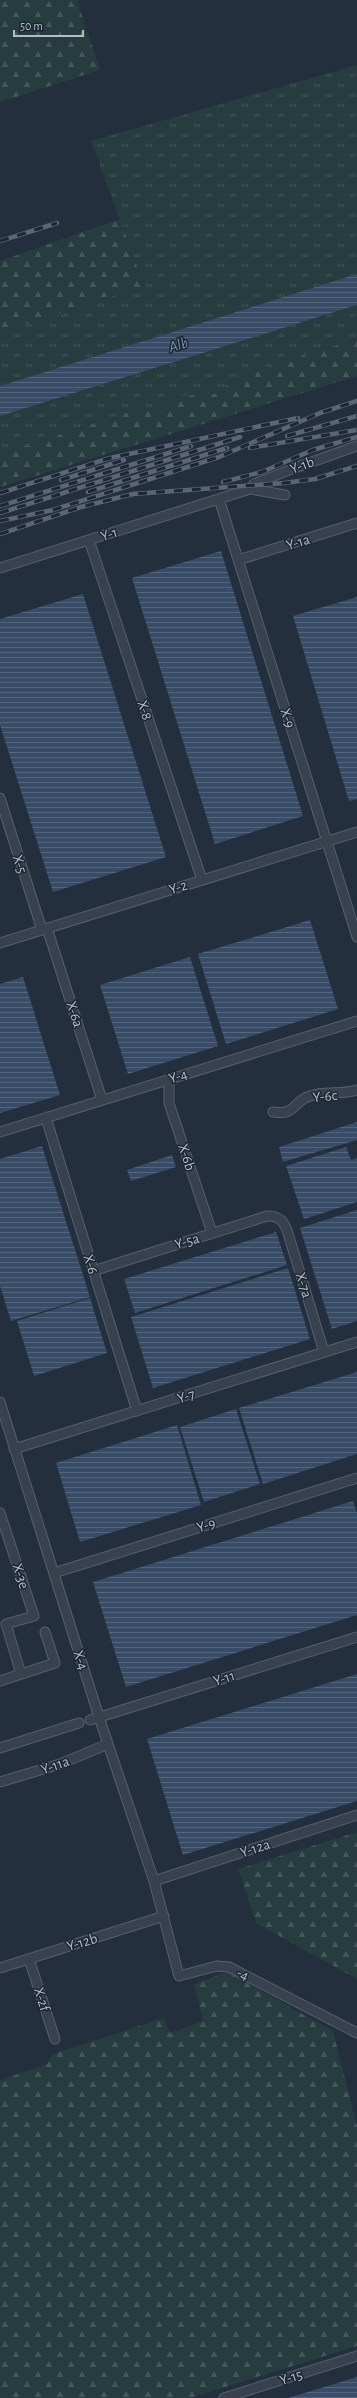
<svg xmlns="http://www.w3.org/2000/svg" width="357" height="2398" viewBox="0 0 357 2398" font-family="'Alegreya Sans',sans-serif">
	<style>
		.grass { fill: url(#grass-tufts) }
		.forest { fill: url(#forest-firs) }
		.water { fill: url(#water-rules) }
		.lines { fill: none; stroke-linecap: round; stroke-linejoin: round }
		.minor-casing { stroke: #565f6c; stroke-width: 11 }
		.minor { stroke: #38414e; stroke-width: 9 }
		.rail-casing { stroke: #5a6575; stroke-width: 4.5 }
		.rail { stroke: #1d2633; stroke-width: 3; stroke-dasharray: 9; stroke-linecap: butt }
		.labels { text-anchor: middle; stroke-width: 3; stroke-linejoin: round; paint-order: stroke }
		.street-label { font-size: 15px; fill: #b4bcc9; stroke: #1d2633 }
		.water-label { font-size: 16px; font-style: italic; fill: #7c92b1; stroke: #1d2633 }
	</style>
	<defs>
		<pattern id="grass-tufts" width="24" height="20" patternUnits="userSpaceOnUse"><rect width="24" height="20" fill="#263c3f"/><path d="M3 7l-1-3M5 7V3M7 7l1-3M15 17l-1-3M17 17v-4M19 17l1-3" fill="none" stroke="#435659"/></pattern>
		<pattern id="forest-firs" width="22" height="20" patternUnits="userSpaceOnUse"><rect width="22" height="20" fill="#263c3f"/><path d="M5 1l3.5 6h-7zM16 11l3.5 6h-7z" fill="#435659"/></pattern>
		<pattern id="water-rules" width="6" height="5" patternUnits="userSpaceOnUse"><rect width="6" height="5" fill="#394c67"/><path d="M0 2.5h6" fill="none" stroke="#53647b"/></pattern>
	</defs>
	<rect width="100%" height="100%" fill="#242f3e"/>
	<path class="grass" d="M357,65v209l-357,112v-54l144,-46 -53,-145z
		M357,305v34l-118,37 -24,18 -37,2c-14,14 -19,16 -39,13l-139,45v-38z"/>
	<path class="forest" d="M0,0h77l23,70 -100,32z
		M120,219l24,67 -144,46v-71z
		M357,339v37l-357,111v-33l139,-45c20,3 25,1 39,-13l37,-2 24,-18z
		M357,1832v147l-101,-56 -18,-54z
		M227,1972l106,59 24,95v220l-167,52h-190v-318l47,-16 6,-10 111,-36 6,15 33,-12 -9,-37z"/>
	<path class="water" d="M357,274v31l-357,111v-30z
		M221,551l82,265 -88,28 -83,-266z
		M83,594l83,263 -113,35 -53,-167v-106z
		M357,597v202l-8,2 -56,-185z
		M310,920l28,89 -112,35 -28,-90z
		M190,957l28,89 -90,28 -28,-89z
		M23,977l37,118 -60,18v-129z
		M357,1122v18l-74,22 -4,-15z
		M42,1146l48,151 -79,24 -11,-35v-127z
		M346,1147l5,13 6,-2v44l-53,17 -18,-53z
		M172,1155l4,12 -45,14 -4,-11z
		M357,1210v111l-25,8 -32,-101z
		M276,1232l11,33 -152,48 -11,-34z
		M288,1268l22,71 -157,49 -22,-71z
		M90,1298l17,55 -73,23 -17,-55z
		M357,1372v82l-94,30 -24,-76z
		M236,1409l24,75 -56,18 -24,-75z
		M177,1425l24,80 -121,37 -24,-79z
		M353,1501l4,12v102l-231,72 -33,-105z
		M357,1674v127l-174,54 -36,-116z
		M357,2377v21h-69z"/>
	<g class="lines">
		<g class="minor-casing">
			<path id="minor" d="M250,489l4,-5 38,-15 65,-23
				M219,499l138,438
				M89,540l113,340
				M238,560l119,-37
				M0,568l250,-79 35,6
				M0,798l42,132
				M47,928l55,172
				M0,943l357,-111
				M169,1079v24l43,130
				M273,1112c21,3 18,-6 32,-14 16,-8 35,-3 52,-8
				M46,1118l91,293
				M0,1132l357,-111
				M93,1271l174,-55c11,0 16,4 20,14l37,122
				M0,1402l99,315 55,164 25,95 38,-10 12,1 128,66
				M14,1449l343,-107
				M0,1513l34,103 -28,8 15,50
				M54,1573l303,-95
				M0,1681l55,-18 -10,-31
				M90,1720l267,-83
				M0,1748l79,-25
				M0,1782l60,-18 48,-20
				M154,1881l203,-66
				M29,1959l26,80
				M0,1968l164,-52
				M224,2398l133,-42"/>
		</g>
		<use href="#minor" class="minor"/>
		<g class="rail-casing">
			<path id="rail" d="M0,241l57,-18
				M287,436l70,-20
				M250,448l107,-18
				M61,480l63,-20
				M223,482l39,-10 51,-22 44,-13
				M88,492l139,-44
				M0,493l110,-35 188,-40
				M0,506l191,-60
				M0,513l240,-76
				M0,521l53,-11 166,-53 101,-44 37,-12
				M0,534l81,-27 52,-13 151,-11 31,-4 42,-13"/>
		</g>
		<use href="#rail" class="rail"/>
	</g>
	<g class="labels">
		<g class="street-label">
			<text transform="translate(302 465) rotate(-21)" y="5">Y-1b</text>
			<text transform="translate(109 534) rotate(-18)" y="5">Y-1</text>
			<text transform="translate(298 542) rotate(-17)" y="5">Y-1a</text>
			<text transform="translate(145 710) rotate(72)" y="5">X-8</text>
			<text transform="translate(288 718) rotate(73)" y="5">X-9</text>
			<text transform="translate(20 864) rotate(73)" y="5">X-5</text>
			<text transform="translate(178 887) rotate(-17)" y="5">Y-2</text>
			<text transform="translate(75 1014) rotate(72)" y="5">X-6a</text>
			<text transform="translate(178 1076) rotate(-17)" y="5">Y-4</text>
			<text transform="translate(325 1096) rotate(-6)" y="5">Y-6c</text>
			<text transform="translate(187 1157) rotate(72)" y="5">X-6b</text>
			<text transform="translate(187 1241) rotate(-17)" y="5">Y-5a</text>
			<text transform="translate(91 1264) rotate(73)" y="5">X-6</text>
			<text transform="translate(304 1285) rotate(73)" y="5">X-7a</text>
			<text transform="translate(186 1396) rotate(-17)" y="5">Y-7</text>
			<text transform="translate(206 1525) rotate(-17)" y="5">Y-9</text>
			<text transform="translate(21 1576) rotate(72)" y="5">X-3e</text>
			<text transform="translate(81 1660) rotate(73)" y="5">X-4</text>
			<text transform="translate(224 1678) rotate(-17)" y="5">Y-11</text>
			<text transform="translate(55 1765) rotate(-19)" y="5">Y-11a</text>
			<text transform="translate(255 1848) rotate(-18)" y="5">Y-12a</text>
			<text transform="translate(82 1942) rotate(-17)" y="5">Y-12b</text>
			<text transform="translate(243 1974) rotate(27)" y="5">-4</text>
			<text transform="translate(42 1999) rotate(73)" y="5">X-2f</text>
			<text transform="translate(291 2377) rotate(-18)" y="5">Y-15</text>
		</g>
		<g class="water-label">
			<text transform="translate(178 344) rotate(-17)" y="6">Alb</text>
		</g>
	</g>
	<path d="M14 30v6h69v-6" fill="none" stroke="#b4bcc9" stroke-width="2"/>
	<text x="20" y="30" font-size="12" fill="#b4bcc9" stroke="#1d2633" stroke-width="3" paint-order="stroke">50 m</text>
</svg>
